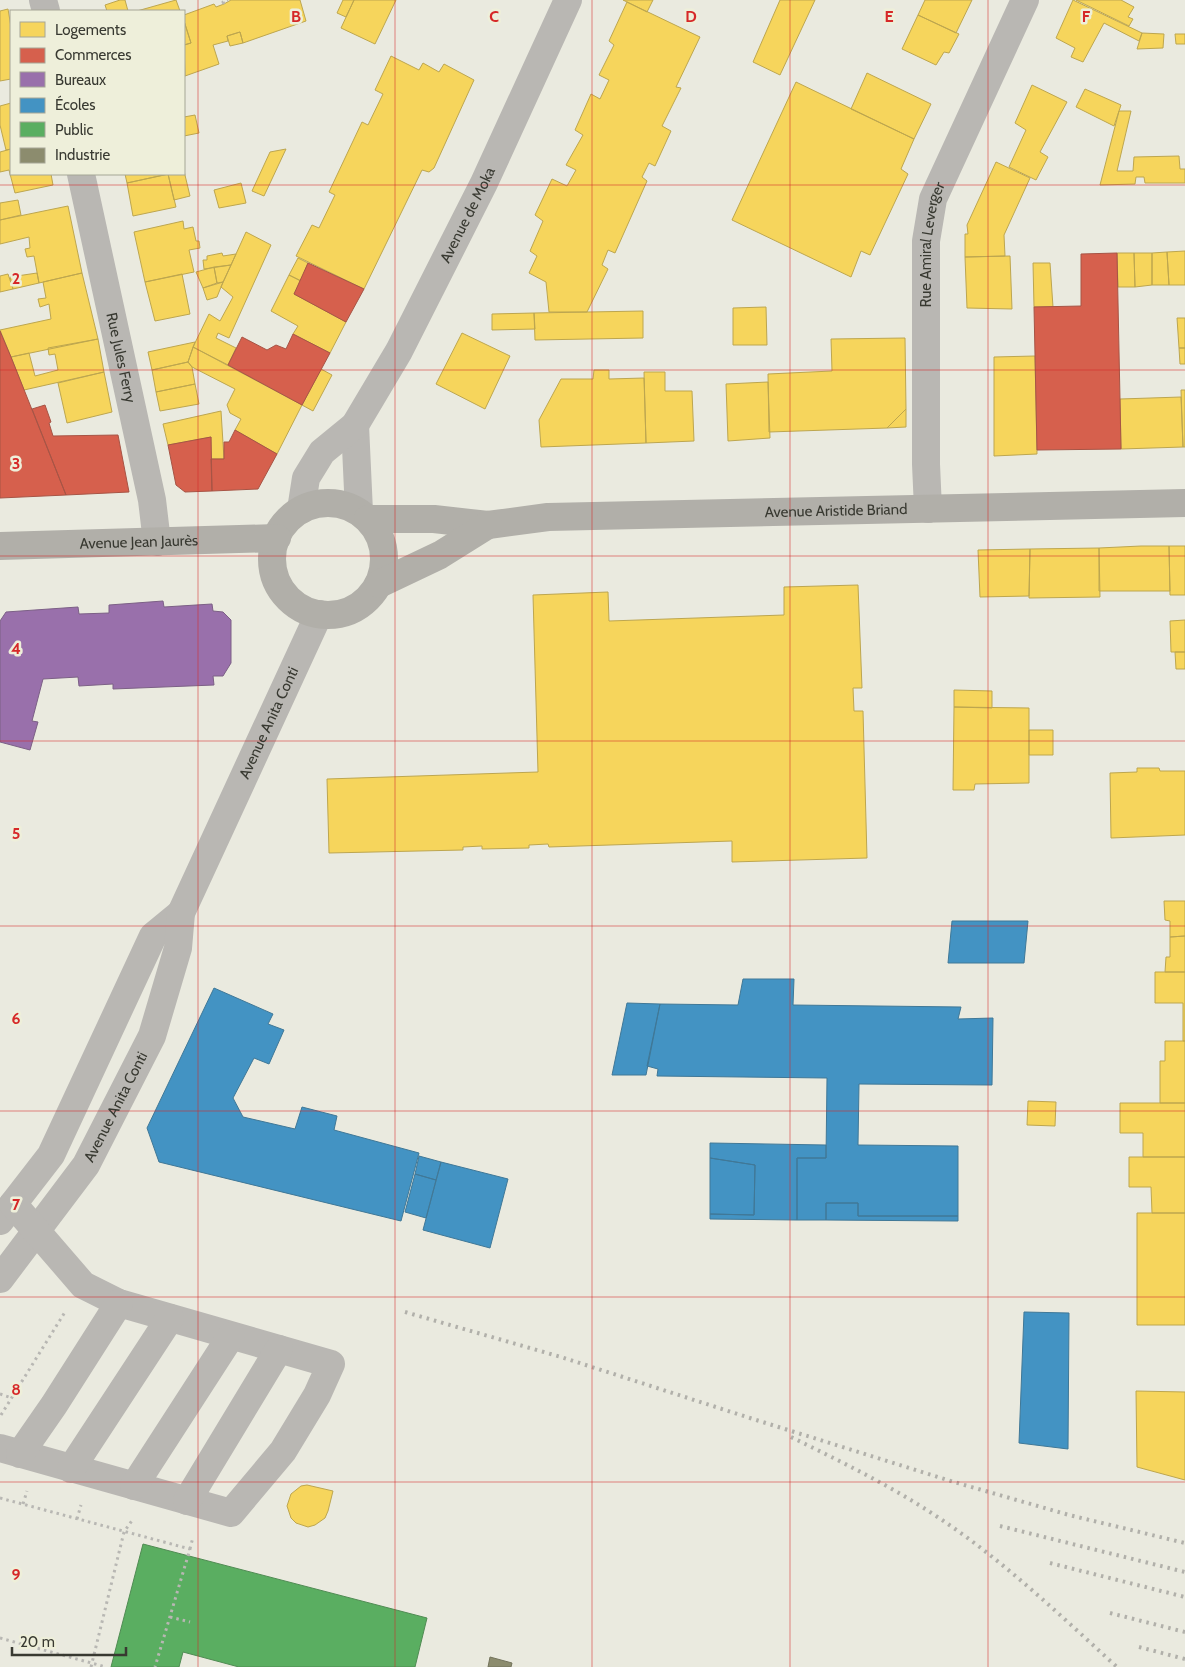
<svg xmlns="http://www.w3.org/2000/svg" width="1185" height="1667" viewBox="0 0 1185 1667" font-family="Cabin,sans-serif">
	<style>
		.homes { fill: #f6d55c; stroke: #bda64f }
		.shops { fill: #d6604d; stroke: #a75445 }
		.offices { fill: #9970ab; stroke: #7c6086 }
		.schools { fill: #4393c3; stroke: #407897 }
		.public { fill: #5aae61; stroke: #508b53 }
		.industry { fill: #8c8c6e; stroke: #73735c }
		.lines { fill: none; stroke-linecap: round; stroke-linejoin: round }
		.path { stroke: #b8b7b3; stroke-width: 3; stroke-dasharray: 2.5 4; stroke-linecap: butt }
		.minor { stroke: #b9b7b3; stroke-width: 28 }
		.major { stroke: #b1afa9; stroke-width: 28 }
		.rail { stroke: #b1b0aa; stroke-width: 4; stroke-dasharray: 2.5 5; stroke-linecap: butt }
		.grid { fill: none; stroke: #d62828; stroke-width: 1; stroke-opacity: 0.55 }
		.labels { text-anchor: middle; stroke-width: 5; stroke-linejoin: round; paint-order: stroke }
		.street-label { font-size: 15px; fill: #383931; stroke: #eeefda }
		.grid-label { font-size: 16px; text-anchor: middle; font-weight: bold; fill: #d62828; stroke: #eeefda; stroke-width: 5; stroke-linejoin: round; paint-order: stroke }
	</style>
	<rect width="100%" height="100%" fill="#eaeadf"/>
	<path class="homes" d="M120,0h5l3,11h-21l-2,-6z
		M176,0l4,11h-43z
		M231,0h69l6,21 -63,22 -3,-11 -13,4 1,5 -15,4 6,19 -34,12 -1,-31 7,-2 -7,-22v-6l30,-11 2,3 8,-3z
		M343,0h11l-8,17 -9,-4z
		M354,0h42l-21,44 -34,-16z
		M623,0h30l-6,12z
		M780,0h35l-35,75 -27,-13z
		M925,0h47l-16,33 -38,-18z
		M1073,0l69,33 -3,8 -35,-18 -21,39 -12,-5 4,-9 -19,-10z
		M1076,0h45l13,7 -6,10 5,2 -4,7z
		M627,2l73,35 -24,50 5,1 -19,38 9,5 -16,35 -6,-3 -7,14 5,4 -32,72 -7,-3 -6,15 6,4 -21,43h-38l-3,-30 -17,-9 8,-17 -7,-5 13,-30 -8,-6 17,-36 15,7 9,-16 -10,-5 17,-30 -8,-5 16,-36 9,5 9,-19 -10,-5 15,-30 -5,-4z
		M8,9l3,18v52l-11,2v-70z
		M918,15l41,19 -10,19 -5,-1 -8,13 -34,-16z
		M184,21l7,22 -7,2z
		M240,32l3,11 -13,3 -3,-10z
		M1142,33l22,1 -1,14 -26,1z
		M1175,34h10v10h-9z
		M391,56l28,14 4,-7 16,9 5,-8 30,16 -40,88 -5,4 -7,-2 -58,119 -68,-33 16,-31 7,3 16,-33 -6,-3 33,-70 6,3 15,-31 -8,-4z
		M867,73l64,31 -17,35 -63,-30z
		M796,82l118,57 -13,30 7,5 -38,81 -9,-4 -10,26 -119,-57z
		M1032,85l35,17 -27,50 8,5 -12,23 -27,-13 17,-37 -11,-7z
		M1085,89l36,16 -7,21 -38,-19z
		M11,103v46l-5,1 -6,-25v-19z
		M1119,111h12l-14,60h16l1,-14 45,-1 1,13h5v14h-40l-1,-6h-8l-1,7 -35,1z
		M195,115l4,18 -15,3v-19z
		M11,149v25h40l2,11 -38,8 -6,-23 -9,2v-20z
		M286,149l-22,47 -12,-5 18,-39z
		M996,162l34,16 -26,57 1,21 -40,1v-23h3l-1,-9z
		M184,171l6,25 -16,4 -6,-26h16z
		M125,174h44l-42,9z
		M168,174l8,33 -43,9 -6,-33z
		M241,183l5,20 -27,5 -5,-18z
		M18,200l3,15 -21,5v-17z
		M68,206l14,67 -43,10 -5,-27 -7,1 -2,-8 5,-1 -1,-11 -29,7v-24z
		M183,221l1,8 9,-2 3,14h3l1,7 -11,2 5,22 -49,10 -11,-50z
		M246,232l25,13 -42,93 -11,-5 -2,5 20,10 -8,17 -35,-18 16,-33 11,7 13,-24 -12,-10z
		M1185,251v34h-16l-2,-33z
		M1167,252l2,33h-17v-32z
		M222,253l1,3 13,-2 -5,11 -27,4 -1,-9h4v-4z
		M1117,253h17l1,34h-17z
		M1134,253h18v32l-17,2z
		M1010,256l2,53 -45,-1 -2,-51z
		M298,258l10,5 -7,18 -12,-6z
		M1033,263h17l3,44h-19z
		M231,265l-8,17 -6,1 -3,-16z
		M214,267l3,16 -14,5 -7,-16z
		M37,273l2,10 -26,6 -3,-12z
		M82,273l16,66 -87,18 -11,-27 51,-11 -2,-15 -9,3 -2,-8 8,-1 -3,-16z
		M8,274l5,15 -13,3v-16z
		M182,274l8,40 -35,7 -10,-39z
		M289,275l12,6 -7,13 52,28 -16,31 -37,-19 5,-8 -27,-15z
		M223,282l-6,15 -10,3 -4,-12z
		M766,307l1,38h-34v-37z
		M643,311v27l-108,2 -1,-27z
		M534,313l1,16 -43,1v-16z
		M1177,318h8v30h-6z
		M462,333l48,23 -25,53 -49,-25z
		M905,338l1,71 -19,19 -118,4 -1,-58 64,-3 -1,-32z
		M98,339l6,33 -80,18 -13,-33 18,-4 6,23 23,-6 -3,-16 -6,1 -1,-7z
		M195,342l-7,20 -36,8 -4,-18z
		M193,347l109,58 -25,49 -42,-24 6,-11 -11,-6 -3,-8 8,-16 -43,-22 -4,-5z
		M1179,348h6v16h-5z
		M1035,356l2,98 -43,2v-99z
		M188,362l4,5 3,17 -39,8 -4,-22z
		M321,369l11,6 -19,36 -11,-6z
		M594,370h15v9l35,-1 2,65 -105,4 -2,-27 22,-41h32z
		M104,372l8,40 -45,11 -9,-40z
		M644,372h21v19h27l2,50 -48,2z
		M768,382l2,56 -42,3 -2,-57z
		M195,384l4,20 -39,7 -4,-19z
		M1181,390h4v57h-2z
		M1181,397l2,50 -62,2 -1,-50z
		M906,409v18l-19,1z
		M221,411l3,48h-13v-22l-43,8 -5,-21z
		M1141,546h28l1,45h-71v-43z
		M1169,546h16v49h-15z
		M1099,548l1,49 -71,1 1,-49z
		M1030,549l-1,47 -49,1 -2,-47z
		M858,585l4,103h-9l1,23h9l4,147 -135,4v-21l-183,6 -1,-3 -19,1v3l-47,1v-3l-19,1v3l-134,3 -2,-74 211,-7 -5,-177 75,-3 1,29 175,-6v-28z
		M1185,620v32h-14l-1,-31z
		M1175,652h10v17h-9z
		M954,690l38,1v17l-38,-1z
		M954,707l75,1v75l-54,1 -1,6h-21z
		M1029,730h24v25h-24z
		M1137,768h22l1,3h25v64l-74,3 -1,-65 27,-1z
		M1164,901h21v35l-15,1v-16l-5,-1z
		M1185,936v36h-20l1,-15h4v-20z
		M1155,972h30v69h-2v-38h-28z
		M1165,1041h20v62h-25v-42h5z
		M1028,1101l28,1 -1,24 -28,-1z
		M1120,1103h65v54h-42v-24h-23z
		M1129,1157h56v56h-33l-1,-26h-22z
		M1137,1213h48v112h-48z
		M1136,1391l49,1v88l-48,-13z
		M307,1485l26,6 -5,20 -3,7 -10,7 -7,2 -12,-4 -5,-5 -4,-12 4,-12 10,-8z"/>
	<path class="shops" d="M1117,253l4,196 -84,1 -3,-143 47,-1v-52z
		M308,263l56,26 -18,33 -52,-28z
		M0,331l11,26 55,138 -66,3z
		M293,334l37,19 -28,52 -74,-40 14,-28 25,13 9,-5 10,4z
		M45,405l6,17 -2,1 4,13 65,-1 11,57 -63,3 -34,-86z
		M235,430l42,24 -19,35 -46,2 -1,-32h13v-17h5z
		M211,437l1,54 -27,1 -9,-7 -8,-40z"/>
	<path class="offices" d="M163,601l1,6 48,-3 1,7 10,1 8,8v43l-8,13h-10l1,9 -101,4v-5l-34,2 -1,-9 -35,2 -11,42 6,1 -8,28 -30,-8v-121l6,-9 72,-5 1,7 30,-1v-8z"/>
	<path class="schools" d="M952,921h76l-4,42h-76z
		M743,979h51l-1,26 168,2 -3,12 35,-1 -1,67 -133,-1 -1,61 100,1v70h-100v-13h-32v17h-29v-62h29l1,-80 -170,-2 1,-7 -11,-3 13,-62 78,1z
		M214,988l59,26 -5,10 16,6 -15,34 -15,-6 -21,40 10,19 52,12 7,-22 35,9 -3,14 85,23 -18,68 -242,-59 -12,-34z
		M627,1003l33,1 -14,71h-34z
		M710,1143l116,2v13h-29v62l-87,-1v-5l44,1 1,-50 -45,-7z
		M419,1156l22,6 -5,18 -21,-6z
		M710,1158l45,7 -1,50 -44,-1z
		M441,1162l67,17 -18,69 -67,-18z
		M415,1174l21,6 -10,38 -21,-6z
		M826,1203h32v13h100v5l-132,-1z
		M1024,1312l45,1 -1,136 -49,-6z"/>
	<path class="public" d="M143,1544l284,74 -12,49h-176l-56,-15 -4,15h-68z"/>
	<path class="industry" d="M490,1657l22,6 -1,4h-23z"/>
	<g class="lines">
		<path class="path" d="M224,4l-1,-2 5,-2
			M0,1394l12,4
			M1,1415l64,-103
			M0,1498l190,51 -35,118
			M23,1504l4,-13
			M77,1519l4,-14
			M190,1549l3,-12
			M170,1617l20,5
			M0,1638l106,29
			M91,1667l33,-135 9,-13"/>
		<g class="minor">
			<path d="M43,0l3,11"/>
			<path id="s1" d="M81,174l71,326 5,42"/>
			<path d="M355,425l4,87"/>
			<path id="s2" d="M928,509l-2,-45v-223l7,-42 92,-199"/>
			<path id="s3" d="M301,510l5,-32 16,-26 33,-27 44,-74 85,-168 84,-183"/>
			<path d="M0,1221l51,-66 102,-219 28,-23"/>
			<path id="s4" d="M0,1279l86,-114 66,-129 26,-88 3,-35 138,-299"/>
			<path d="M0,1448l231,65 52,-62 34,-56 14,-31 -212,-61 -36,-18 -70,-81"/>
			<path d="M20,1454l34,-49 65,-102"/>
			<path d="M71,1469l99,-151"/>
			<path d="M134,1486l97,-150"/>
			<path d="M187,1501l92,-152"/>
		</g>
		<g class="major">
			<circle cx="328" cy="559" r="56"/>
			<path id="s5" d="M368,519h66l54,6 60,-8 637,-14"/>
			<path id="s6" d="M0,546l277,-8"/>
			<path d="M379,584l61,-29 48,-30"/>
		</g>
		<path class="rail" d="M405,1312l156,45 192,62 201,63 115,33 116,28
			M791,1437c53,26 106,52 154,85 62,42 117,95 172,145
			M1000,1526l185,46
			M1050,1563l135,34
			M1110,1613l75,19
			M1139,1647l46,12"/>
	</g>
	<path class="grid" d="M198,0v1667M395,0v1667M592,0v1667M790,0v1667M988,0v1667M0,185h1185M0,370h1185M0,556h1185M0,741h1185M0,926h1185M0,1111h1185M0,1297h1185M0,1482h1185"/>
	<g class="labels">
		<g class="street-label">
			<text dy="5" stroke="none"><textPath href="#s3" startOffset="344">Avenue de Moka</textPath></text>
			<text dy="5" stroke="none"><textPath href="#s2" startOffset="265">Rue Amiral Leverger</textPath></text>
			<text dy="5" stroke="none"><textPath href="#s1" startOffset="188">Rue Jules Ferry</textPath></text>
			<text dy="5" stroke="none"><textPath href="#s5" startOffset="469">Avenue Aristide Briand</textPath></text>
			<text dy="5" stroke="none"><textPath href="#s6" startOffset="139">Avenue Jean Jaurès</textPath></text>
			<text dy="5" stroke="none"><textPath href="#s4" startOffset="624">Avenue Anita Conti</textPath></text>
			<text dy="5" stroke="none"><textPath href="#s4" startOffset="208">Avenue Anita Conti</textPath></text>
		</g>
	</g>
	<g class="grid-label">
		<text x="296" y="22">B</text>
		<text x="494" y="22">C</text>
		<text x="691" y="22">D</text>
		<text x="889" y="22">E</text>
		<text x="1086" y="22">F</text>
		<text x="16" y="284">2</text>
		<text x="16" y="469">3</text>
		<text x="16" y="654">4</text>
		<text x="16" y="839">5</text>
		<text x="16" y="1024">6</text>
		<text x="16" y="1210">7</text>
		<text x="16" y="1395">8</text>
		<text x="16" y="1580">9</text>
	</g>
	<rect x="10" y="10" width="175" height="165" fill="#eeefda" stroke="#a5a696"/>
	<rect x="20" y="22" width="25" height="15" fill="#f6d55c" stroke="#a5a696"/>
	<text x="55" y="35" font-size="15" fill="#383931">Logements</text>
	<rect x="20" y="48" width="25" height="15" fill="#d6604d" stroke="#a5a696"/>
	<text x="55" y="60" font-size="15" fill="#383931">Commerces</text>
	<rect x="20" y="72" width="25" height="15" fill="#9970ab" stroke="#a5a696"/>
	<text x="55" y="85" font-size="15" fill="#383931">Bureaux</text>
	<rect x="20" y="98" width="25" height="15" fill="#4393c3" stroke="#a5a696"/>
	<text x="55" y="110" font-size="15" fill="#383931">Écoles</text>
	<rect x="20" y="122" width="25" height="15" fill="#5aae61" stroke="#a5a696"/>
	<text x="55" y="135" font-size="15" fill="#383931">Public</text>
	<rect x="20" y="148" width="25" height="15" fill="#8c8c6e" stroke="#a5a696"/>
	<text x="55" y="160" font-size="15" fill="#383931">Industrie</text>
	<path d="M12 1647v8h114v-8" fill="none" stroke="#383931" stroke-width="2.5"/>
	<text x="20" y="1647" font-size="15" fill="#383931" stroke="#eeefda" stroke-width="4" paint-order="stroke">20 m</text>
</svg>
